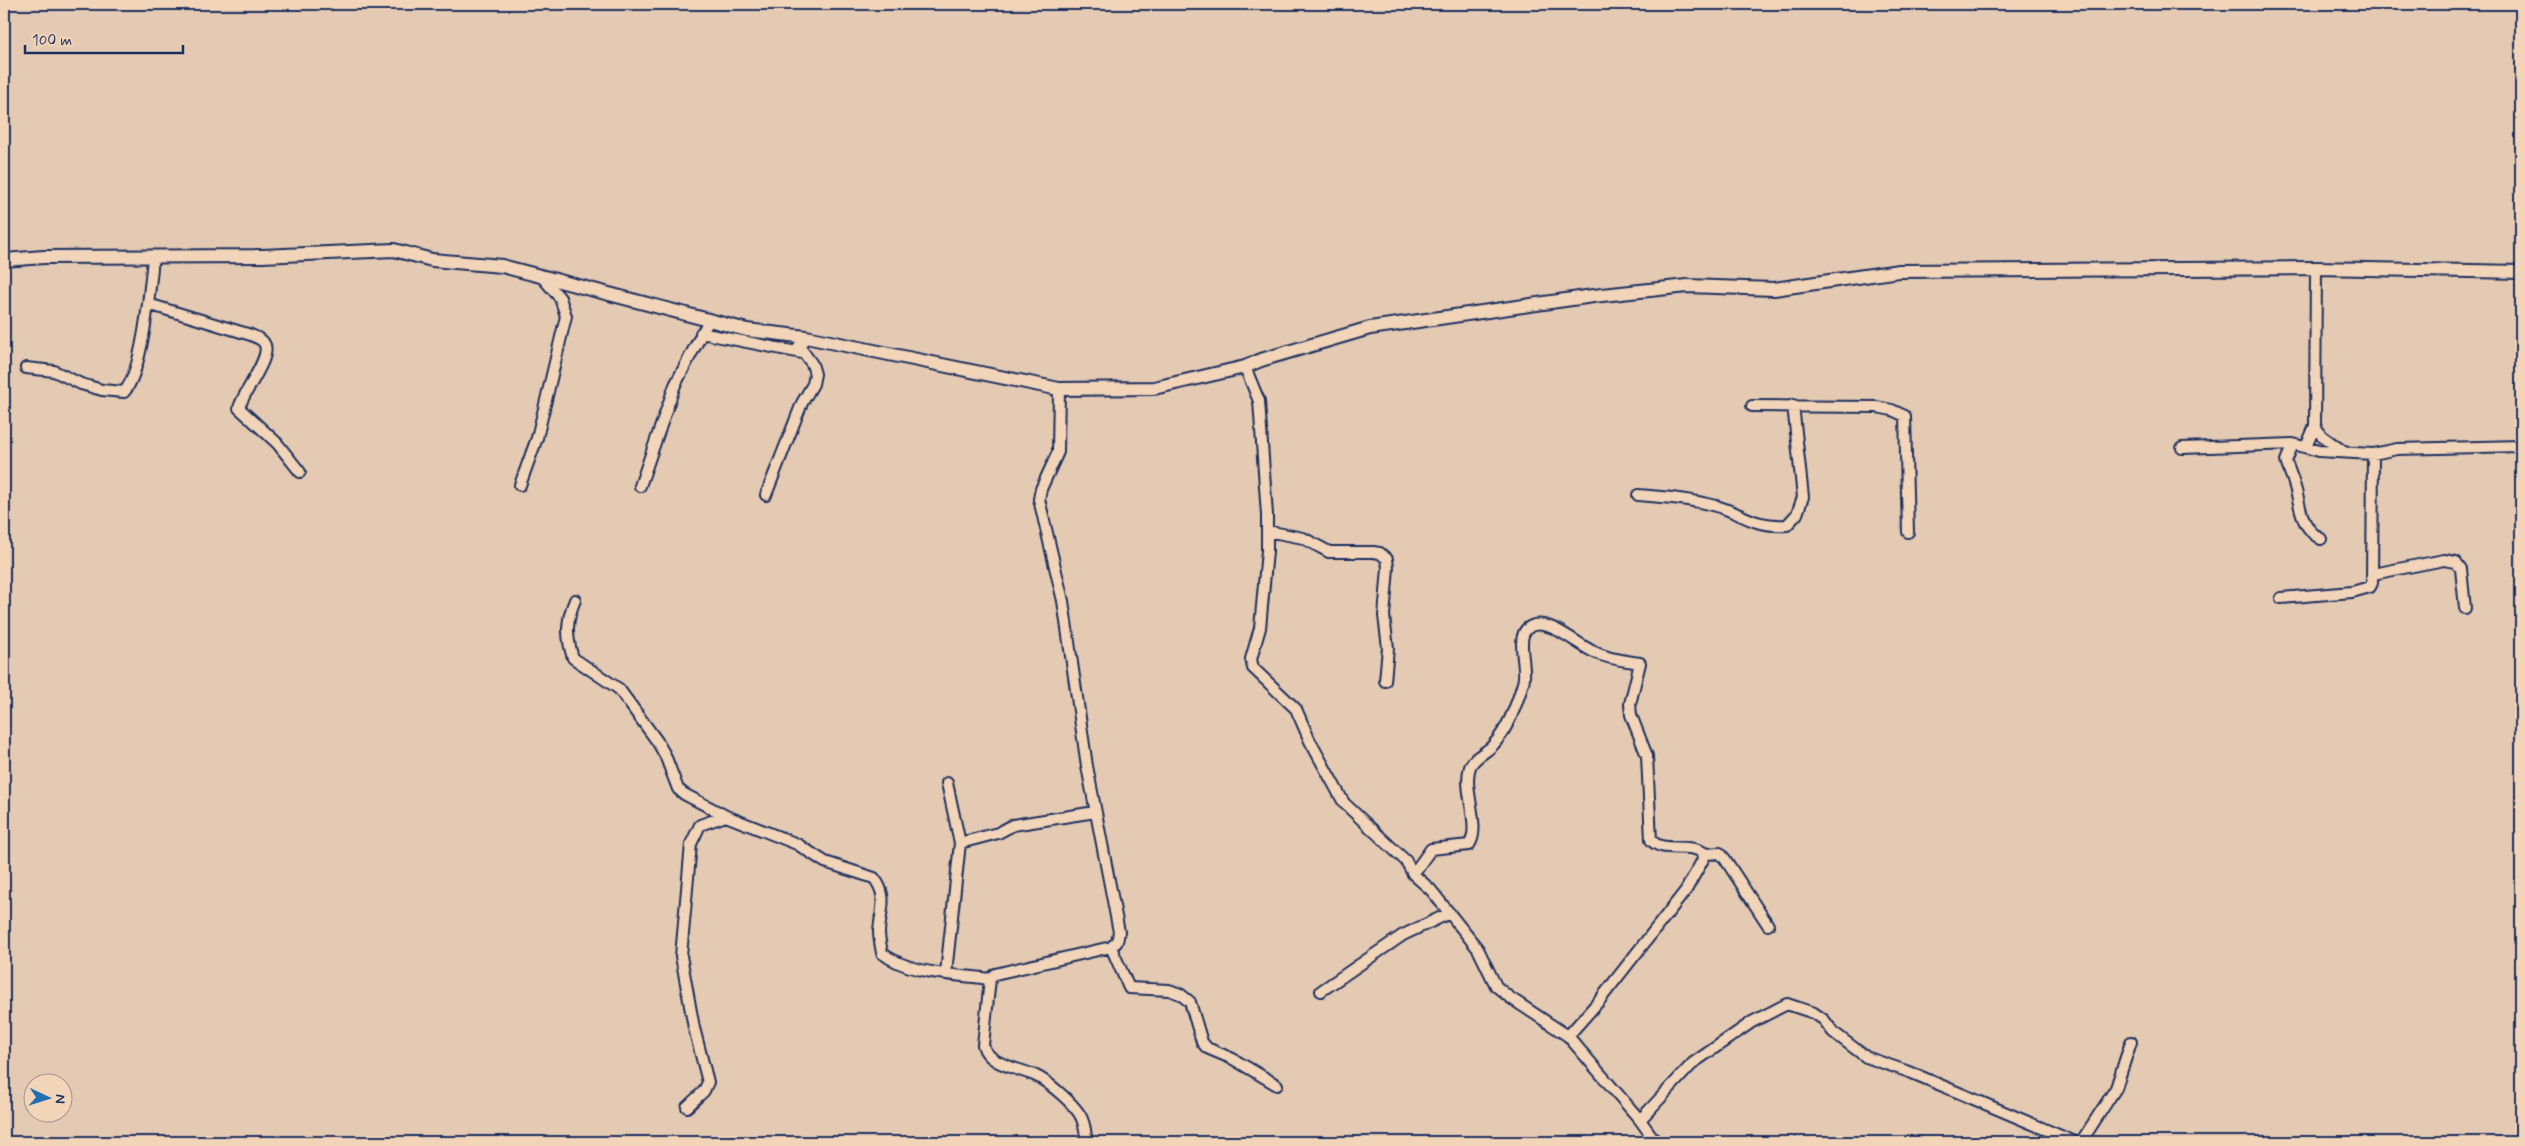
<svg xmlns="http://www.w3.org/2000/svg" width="2525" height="1146" viewBox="0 0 2525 1146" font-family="Mynerve,sans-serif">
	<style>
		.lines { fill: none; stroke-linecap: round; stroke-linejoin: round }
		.minor-casing { stroke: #1b2f5e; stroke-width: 14 }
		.tertiary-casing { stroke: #1b2f5e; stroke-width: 16 }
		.minor { stroke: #f2d4b8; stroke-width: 10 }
		.tertiary { stroke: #f2d4b8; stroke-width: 12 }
	</style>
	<rect width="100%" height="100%" fill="#e5cab3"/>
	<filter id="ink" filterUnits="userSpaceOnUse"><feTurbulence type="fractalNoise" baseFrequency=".02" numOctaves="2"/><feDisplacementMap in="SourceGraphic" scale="10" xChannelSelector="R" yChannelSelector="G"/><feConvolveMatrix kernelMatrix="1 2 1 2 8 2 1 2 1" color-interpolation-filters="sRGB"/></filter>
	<g filter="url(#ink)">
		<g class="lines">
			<g class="minor-casing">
				<path id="minor" d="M148,304l103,31c4,2 11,4 13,8 9,13 -21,49 -25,65l38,35 23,29
					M701,333l101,20
					M1245,367l14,34 8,114v36l-7,77 -9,31 2,9 43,41 14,32 34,62 62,58 7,13 18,16 47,59 18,37 13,11 59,39 72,84 16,22
					M26,368l28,3 27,13 21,6 22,2c19,-20 26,-105 29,-134
					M1059,389l-1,63 -17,37 -2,10 24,102 24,165 32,166 -2,10 -6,5 -116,27 -5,5 -7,66c5,20 35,23 51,30 14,6 43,31 48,44 3,7 4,16 4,23
					M1752,406l125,1 15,3 13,6 3,116
					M2315,426l7,10 22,16
					M2293,444l-7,17c2,8 6,15 8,23 7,20 5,43 27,55
					M2306,447l9,-21 1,-158
					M2182,448l111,-4 26,7 54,3 24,-5 124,-3
					M520,485l17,-47 29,-122 -6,-18 -18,-21
					M640,486l35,-101 34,-65
					M766,495l36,-92 11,-19 2,-10 -3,-10 -13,-18 7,-9
					M1638,495c26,2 52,4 78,11 29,8 36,21 71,19l10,-11 6,-17 -10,-92
					M1267,531l36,7 26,14h44l7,1 7,6 1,9 -4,48 4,32 -3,33
					M2373,574l71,-14 12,2 5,7 4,39
					M2281,598l71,-6 18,-5 2,-4 1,-129
					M575,600c-9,21 -9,36 -2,58l46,31 38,52 8,14 13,34 6,5 42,22 71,28 28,18 49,16c15,18 6,34 5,54 0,7 2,14 3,21 28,22 73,21 108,26
					M960,843l38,-10 15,-8 82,-13
					M1413,874l18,-25 38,-4c13,-18 -7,-55 1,-78 4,-11 17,-14 24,-23 15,-17 23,-40 29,-61 6,-16 -12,-52 11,-58 18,-4 43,19 58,26 15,8 31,9 48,12l-10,41 1,11 16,41 4,84c12,14 37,1 55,14
					M1111,947l18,41 40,2 11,4 10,8 12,40 5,6 26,11 44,26
					M946,973l14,-130 -13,-60
					M1321,991l82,-56 47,-22
					M1568,1036l31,-35 87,-111 20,-36 14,-1 5,6 43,66
					M687,1107l17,-16 4,-9 -14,-54 -13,-72 10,-112 9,-19 26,-9
					M1640,1120l53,-57 59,-41 35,-18 27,9 10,7 9,12 33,25 46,16 163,69
					M2081,1142l35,-54 15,-46"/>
			</g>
			<g class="tertiary-casing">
				<path id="tertiary" d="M4,260l40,-3 218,-1 132,-6 38,10 70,6 245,64 59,7 253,52 95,-1 91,-21 16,-7 109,-32 223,-32 94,-10 87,3 125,-18 417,-3 205,4"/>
			</g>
			<use href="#minor" class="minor"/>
			<use href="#tertiary" class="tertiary"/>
		</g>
	</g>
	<rect width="2525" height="1146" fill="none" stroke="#f2d4b8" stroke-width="20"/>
	<rect x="10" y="10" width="2505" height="1126" fill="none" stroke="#1b2f5e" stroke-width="2" filter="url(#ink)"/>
	<g transform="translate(48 1098) rotate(94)"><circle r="24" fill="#f2d4b8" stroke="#9c9294"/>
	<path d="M0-4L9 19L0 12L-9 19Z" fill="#1f6fb2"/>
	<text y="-8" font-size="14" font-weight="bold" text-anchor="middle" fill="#1b2f5e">N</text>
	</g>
	<path d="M25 45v8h158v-8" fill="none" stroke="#1b2f5e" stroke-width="2.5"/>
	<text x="32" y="45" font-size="15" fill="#1b2f5e" stroke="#f2d4b8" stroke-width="4" paint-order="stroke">100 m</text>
</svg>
